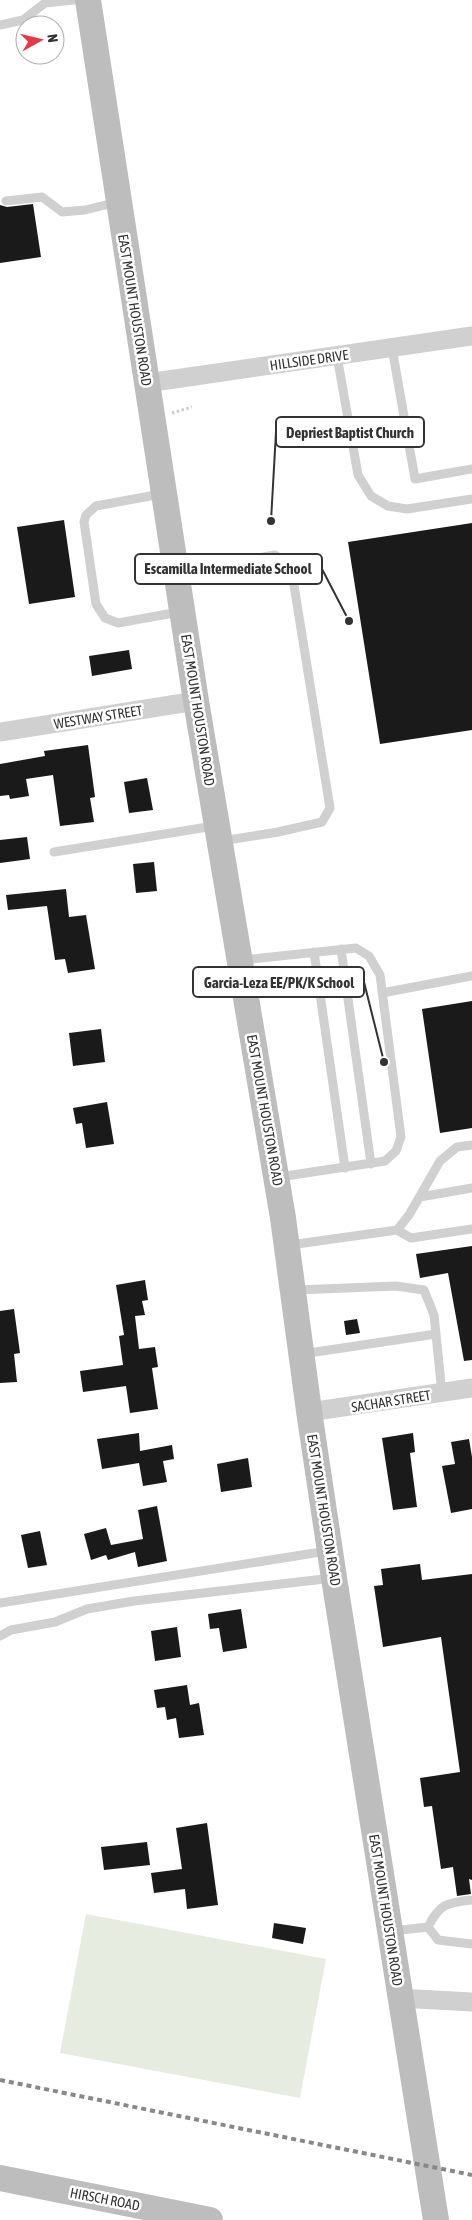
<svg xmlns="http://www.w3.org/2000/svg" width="472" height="2220" viewBox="0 0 472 2220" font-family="'Asap Condensed',sans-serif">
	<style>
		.green { fill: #e6ecdf }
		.building { fill: #1a1a1a }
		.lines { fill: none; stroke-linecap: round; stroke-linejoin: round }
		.path { stroke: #cdcdcd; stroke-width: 3; stroke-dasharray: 2.5 2.5; stroke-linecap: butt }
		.lane { stroke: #d0d0d0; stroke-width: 9 }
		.street { stroke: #d0d0d0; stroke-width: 19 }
		.secondary { stroke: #bdbdbd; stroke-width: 26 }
		.rail { stroke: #888; stroke-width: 4; stroke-dasharray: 5 4; stroke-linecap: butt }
		.labels { text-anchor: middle; stroke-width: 5; stroke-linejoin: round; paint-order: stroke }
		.street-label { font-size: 14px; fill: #333; stroke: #fff }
		.leader { fill: none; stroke: #333; stroke-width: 2 }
		.callout-dot { fill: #333; stroke: #fff; stroke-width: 2 }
		.callout { fill: #fff; stroke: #333; stroke-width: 2 }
		.callout-label { font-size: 15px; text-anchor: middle; font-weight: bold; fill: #333 }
	</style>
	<rect width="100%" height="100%" fill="#fff"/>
	<path class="green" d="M86,1914l240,45 -26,139 -240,-45z"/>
	<path class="building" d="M33,204l8,53 -41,6v-58l7,2z
		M64,520l11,77 -46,7 -12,-77z
		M472,523v207l-92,14 -32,-202z
		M129,650l3,19 -40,7 -3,-20z
		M88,745l7,52 -5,1 4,24 -34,4 -7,-51 -27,4 3,17 -19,3 -1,-4 -9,1v-32l45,-8 -1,-5z
		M147,778l6,32 -24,3 -5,-31z
		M27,837l3,22 -30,4v-23z
		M154,862l3,29 -21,2 -3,-29z
		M66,889l3,28 17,-2 9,54 -27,4 -3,-14 -10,1 -8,-54 -39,4 -2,-15z
		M472,1001v127l-32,5 -18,-124z
		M101,1029l4,33 -32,4 -4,-33z
		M107,1102l7,42 -28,4 -4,-25 -6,1 -3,-16z
		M472,1246v114l-8,1 -16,-88 -28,5 -4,-24z
		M145,1280l3,20 -6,1 3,14 -10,1 4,33 16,-2 3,20 -6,1 6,41 -28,4 -4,-27 -43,6 -3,-21 43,-6 -4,-29 5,-1 -8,-50z
		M14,1309l6,44 -6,1 3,28 -17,1v-72z
		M357,1319l3,14 -14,2 -2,-14z
		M139,1433l1,18 32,-6 2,14 -11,2 4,21 -24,4 -4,-23 -37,6 -5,-30z
		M413,1433l2,19 -5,1 7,54 -24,3 -11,-72z
		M469,1439l3,18v52l-21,4 -9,-47 13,-2 -4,-22z
		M248,1458l4,29 -31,5 -4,-28z
		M157,1506l10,55 -29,6 -3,-15 -27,8 -2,-5 -15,5 -7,-26 22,-6 5,17 32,-6 -5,-29z
		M40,1531l7,34 -19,3 -7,-33z
		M420,1564l2,16 50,-6v306l-3,-1 2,15 -14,2 -4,-29 -12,2 -9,-63 -8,1 -4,-29 40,-6 -19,-135 -58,10 -9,-61 9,-1 -2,-16z
		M241,1609l6,39 -24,4 -4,-24 -9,1 -2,-15z
		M177,1627l4,30 -26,4 -4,-30z
		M187,1685l3,20 9,-2 5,32 -25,3 -3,-20 -9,2 -2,-13 -8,1 -3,-18z
		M207,1823l11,82 -31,4 -2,-20 -31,4 -3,-20 31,-4 -6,-41z
		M147,1842l3,23 -46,5 -3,-23z
		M274,1923l32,5 -3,16 -31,-6z"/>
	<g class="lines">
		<path class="path" d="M172,413l20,-6"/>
		<path class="lane" d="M0,25l23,-5 22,-17 29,-3
			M6,201l36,-4 20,15 23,-2 33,-8
			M392,348l23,131 57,-10
			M337,356l21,119 13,21 17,10 19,3 65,-10
			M161,494l-65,12 -10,9 -2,7 12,82 9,14 13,5 61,-11
			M178,572l97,-17 16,12 39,241 -8,14 -44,10 -56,9
			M54,852l160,-26
			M341,949l30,215
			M314,952l31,216
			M243,960l113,-12 13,8 11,19 21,162 -5,14 -11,10 -106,16
			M382,993l90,-17
			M420,1197l52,-9
			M397,1230l12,-15 31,-54 17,-14 15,-2
			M290,1245l107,-15 14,8 61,-9
			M296,1290l100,-4 28,4 10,25 8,78
			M302,1354l134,-20
			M0,1603l327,-52
			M0,1636l11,-6 44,-8 32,-13 47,-8 199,-23
			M428,1927c12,-24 19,-24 44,-27
			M392,1931l36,-4 10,13 34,4"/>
		<path class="street" d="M147,383l325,-47
			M0,732l196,-31
			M309,1412l163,-24
			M399,1998l73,4"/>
		<path class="secondary" d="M88,0l108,701 87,517 27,200 24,160 102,642
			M0,2178l210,42"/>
		<path class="rail" d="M0,2080l472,95"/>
	</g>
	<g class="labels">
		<g class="street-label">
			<text transform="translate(135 310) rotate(81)" y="5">EAST MOUNT HOUSTON ROAD</text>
			<text transform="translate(309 360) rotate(-8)" y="5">HILLSIDE DRIVE</text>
			<text transform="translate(198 710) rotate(81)" y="5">EAST MOUNT HOUSTON ROAD</text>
			<text transform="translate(98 717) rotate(-9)" y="5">WESTWAY STREET</text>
			<text transform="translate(265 1110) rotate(80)" y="5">EAST MOUNT HOUSTON ROAD</text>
			<text transform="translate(391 1401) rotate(-9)" y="5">SACHAR STREET</text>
			<text transform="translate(324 1510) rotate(81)" y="5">EAST MOUNT HOUSTON ROAD</text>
			<text transform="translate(386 1910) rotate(81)" y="5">EAST MOUNT HOUSTON ROAD</text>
			<text transform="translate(105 2199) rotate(11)" y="5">HIRSCH ROAD</text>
		</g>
	</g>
	<path class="leader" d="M271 521L276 432M349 621L322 569M384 1062L364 982"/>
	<g class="callout-dot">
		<circle cx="271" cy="521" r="5"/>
		<circle cx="349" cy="621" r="5"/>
		<circle cx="384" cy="1062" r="5"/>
	</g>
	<g class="callout">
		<rect x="276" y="417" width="148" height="30" rx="5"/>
		<rect x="135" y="554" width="187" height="30" rx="5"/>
		<rect x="193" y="967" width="171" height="30" rx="5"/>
	</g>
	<g class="callout-label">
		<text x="350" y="438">Depriest Baptist Church</text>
		<text x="228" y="574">Escamilla Intermediate School</text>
		<text x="279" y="988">Garcia-Leza EE/PK/K School</text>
	</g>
	<g transform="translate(40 40) rotate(82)"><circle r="24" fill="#ffffff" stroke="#adadad"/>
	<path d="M0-4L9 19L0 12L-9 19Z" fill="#e63946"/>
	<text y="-8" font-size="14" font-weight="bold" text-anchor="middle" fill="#333333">N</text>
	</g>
</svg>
